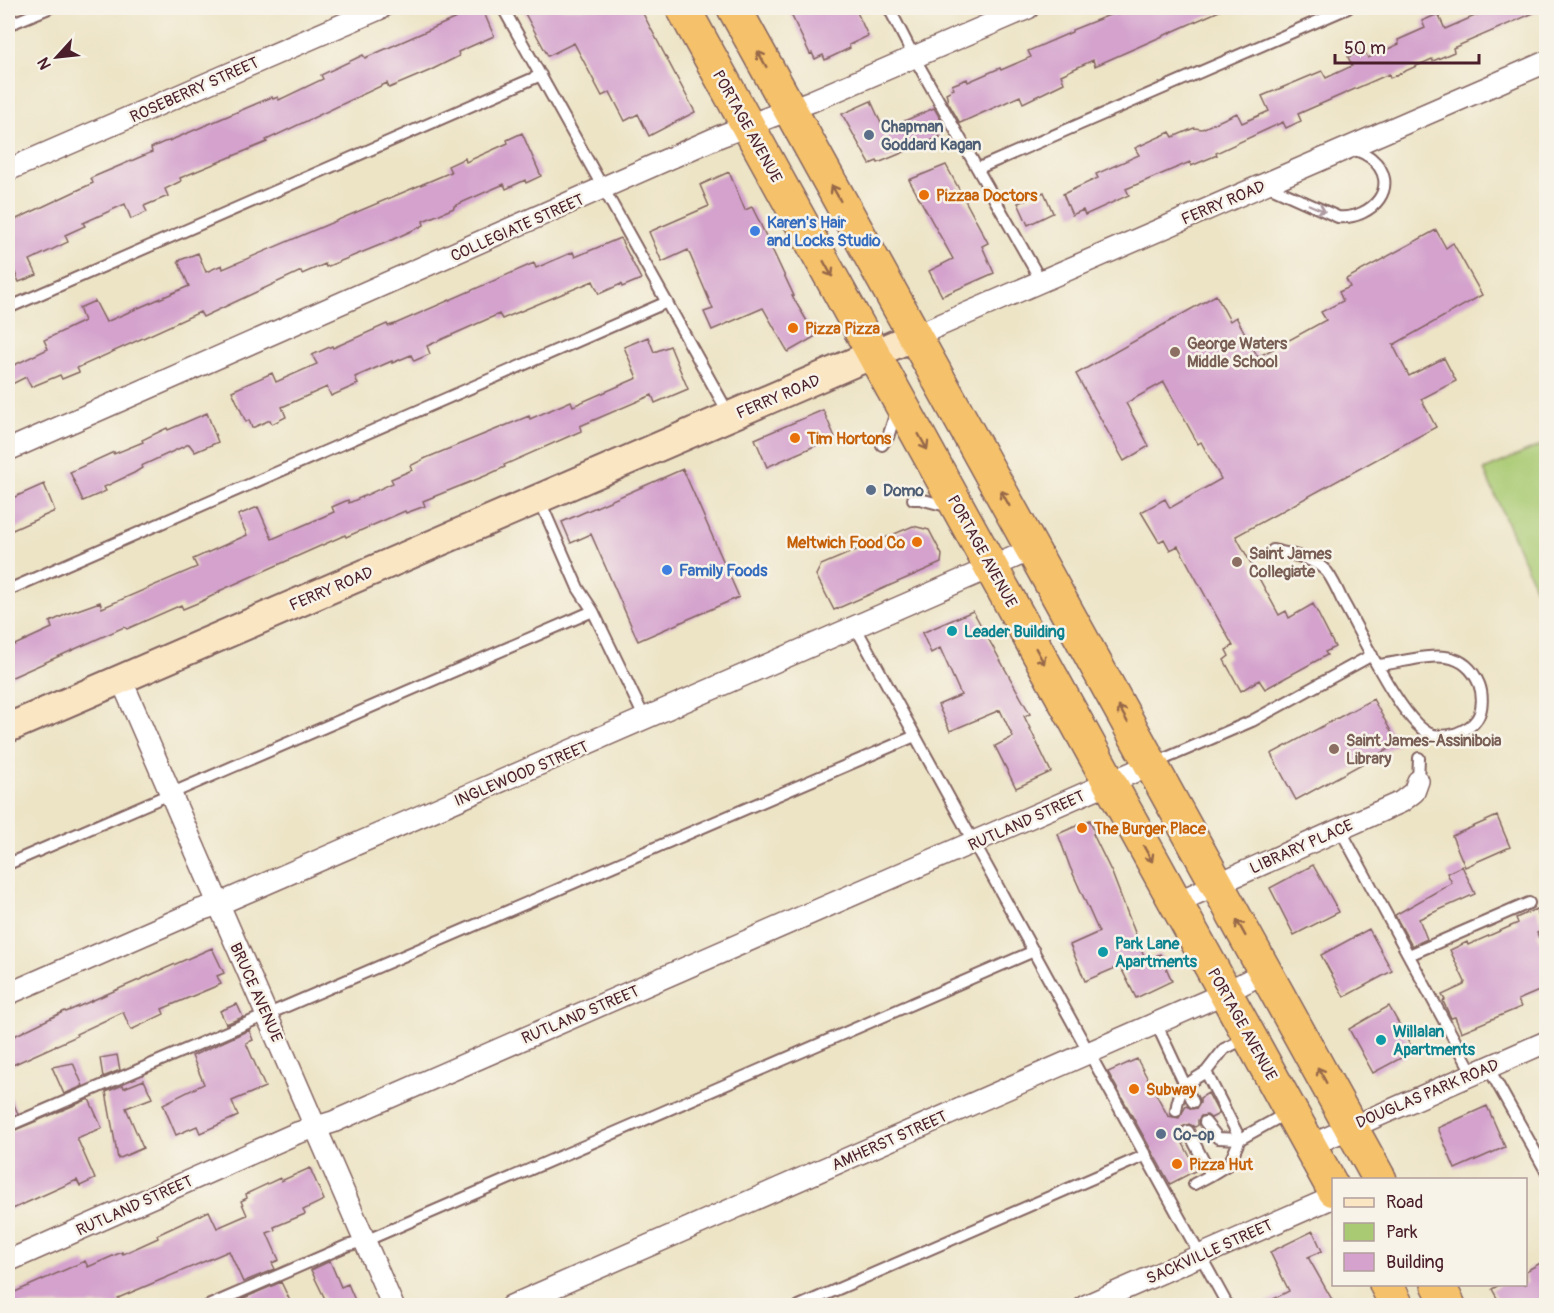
<svg xmlns="http://www.w3.org/2000/svg" width="1554" height="1313" viewBox="0 0 1554 1313" font-family="Pangolin,sans-serif">
	<style>
		.green { fill: #a9ca72; stroke: #7a744e; stroke-width: 1.5 }
		.building { fill: #d4a2cd }
		.lines { fill: none; stroke-linecap: round; stroke-linejoin: round }
		.service-casing { stroke: #836461; stroke-width: 14 }
		.minor-casing { stroke: #836461; stroke-width: 24 }
		.secondary-casing { stroke: #836461; stroke-width: 32 }
		.trunk-casing { stroke: #836461; stroke-width: 36 }
		.service { stroke: #fff; stroke-width: 10 }
		.minor { stroke: #fff; stroke-width: 21 }
		.secondary { stroke: #fbe6c4; stroke-width: 28 }
		.trunk { stroke: #f5c16b; stroke-width: 33 }
		.oneway { stroke: #976848 }
		.oneway2 { stroke: #ae9aa0 }
		.service-dot { fill: #5c6f8a; stroke: #f7f3e8; stroke-width: 2 }
		.food-dot { fill: #e8710a; stroke: #f7f3e8; stroke-width: 2 }
		.shop-dot { fill: #3f7fe0; stroke: #f7f3e8; stroke-width: 2 }
		.education-dot { fill: #8d6e63; stroke: #f7f3e8; stroke-width: 2 }
		.culture-dot { fill: #0f9aa8; stroke: #f7f3e8; stroke-width: 2 }
		.labels { text-anchor: middle; stroke-width: 5; stroke-linejoin: round; paint-order: stroke }
		.street-label { font-size: 16px; fill: #4a1f2b; stroke: #f7f3e8 }
		.service-label { font-size: 16px; font-weight: bold; fill: #4e5e75; stroke: #f7f3e8; text-anchor: start }
		.food-label { font-size: 16px; font-weight: bold; fill: #c56008; stroke: #f7f3e8; text-anchor: start }
		.shop-label { font-size: 16px; font-weight: bold; fill: #366cbe; stroke: #f7f3e8; text-anchor: start }
		.education-label { font-size: 16px; font-weight: bold; fill: #785e54; stroke: #f7f3e8; text-anchor: start }
		.culture-label { font-size: 16px; font-weight: bold; fill: #0d838f; stroke: #f7f3e8; text-anchor: start }
	</style>
	<rect width="100%" height="100%" fill="#f7f3e8"/>
	<filter id="ink" filterUnits="userSpaceOnUse"><feTurbulence type="fractalNoise" baseFrequency=".0167" numOctaves="2"/><feDisplacementMap in="SourceGraphic" scale="12" xChannelSelector="R" yChannelSelector="G"/><feConvolveMatrix kernelMatrix="1 2 1 2 8 2 1 2 1" color-interpolation-filters="sRGB"/></filter>
	<filter id="wash" filterUnits="userSpaceOnUse"><feTurbulence type="fractalNoise" baseFrequency=".008" numOctaves="4" result="noise"/><feDisplacementMap in="SourceGraphic" scale="24" xChannelSelector="R" yChannelSelector="G"/><feGaussianBlur stdDeviation="1.35" result="paint"/><feColorMatrix in="noise" values="0 0 0 0 0 0 0 0 0 0 0 0 0 0 0 0 0 1.4 0 .05"/><feComposite in="paint" operator="in"/></filter>
	<g filter="url(#wash)">
		<rect width="100%" height="100%" fill="#ede4c6"/>
		<path class="green" d="M1546,443v169l-62,-142z"/>
		<g id="blocks">
			<path class="building" d="M479,8h3l12,28 -36,16 1,4 -30,15 -40,17 -2,-5 -121,57 1,2 -87,36 1,3 -16,8 3,7 -24,10 3,6 -16,7 -6,-15 -42,19 2,3 -20,9 3,7 -38,18 7,15 -18,7 -11,-26v-33l85,-40 -2,-5 61,-26 -1,-4 13,-6 5,-1 103,-44 1,2 5,-2 1,3 44,-21 -2,-4 42,-20 2,3z
				M522,8h118l55,104 -46,24 -11,-22 -13,7 -15,-29 -8,4 -28,-53 -26,13z
				M788,8h67l13,28 -19,9 1,3 -25,12 -2,-5 -8,4 -3,-6 -2,1z
				M1134,8h92l-131,58 -2,-6 -32,15 3,8 -41,20 -3,-7 -60,27 -12,-21 -2,-9 8,-4 -2,-4 15,-6 1,3 32,-14 1,2 30,-13 -3,-6 44,-19v-2l45,-18 1,3z
				M1493,8h52l-92,40 1,4 -21,9 -1,-2 -42,19 -1,-4 -91,40 3,7 -15,7 -3,-6 -67,31 1,2 -26,11 -1,-4 -64,27 3,6 -44,20 -2,-5 -11,5 -9,-21 35,-16 -2,-4 43,-19 -4,-7 35,-16 3,5 21,-9 8,1 35,-16 5,10 27,-12 -7,-15 60,-25 4,7 26,-12 -4,-9 16,-7 4,8 31,-14 -1,-4 27,-12 -3,-7 16,-7 7,15z
				M871,101l13,29 50,-22 12,21 -8,4 2,4 -62,26 -1,-2 -7,3 -28,-50z
				M522,133l19,43 -15,7 -1,-3 -19,9 -2,-5 -50,22v2l-31,13 1,4 -39,18 -59,24 -1,-3 -23,10 -1,-3 -98,46 -3,-5 -123,56 2,4 -17,7 -2,-4 -29,12 -5,-10 -18,9v-18l40,-19 -4,-9 40,-19 -5,-13 16,-7 11,21 83,-36 -11,-25 20,-8 8,19 16,-7 1,4 228,-97 -3,-6 17,-8 1,4 42,-19 -1,-3z
				M946,165l42,78 -6,3 12,27 -52,23 -13,-25 24,-12 -44,-79z
				M729,172l16,38 7,-3 6,12 36,77h-2l24,40 -28,16 -25,-44 -51,22 -8,-18 9,-3 -25,-59 -26,12 -13,-30 60,-26 -9,-21z
				M1044,192l9,21 -25,12 -10,-22z
				M1436,230l10,18 7,-5 29,52 -89,50 16,31 35,-18 12,23 -35,18 15,28 -200,109 43,79 7,-4 3,7 24,-14 22,43 -10,5 2,3 -62,34 -6,-9 -18,11 -17,-31 5,-4 -3,-6 7,-4 -55,-100 -8,4 -6,-11 -5,3 -18,-30 24,-13 5,9 51,-29 -20,-37 -3,2 -34,-62 -38,21 23,43 -25,15 -48,-87 140,-79 14,26 6,-4 22,40 68,-37 -5,-8 22,-11 -4,-9 11,-5 -4,-8z
				M620,238l21,41 -19,8 -1,-3 -22,10 -6,-13 -91,38 -3,-5 -72,32 3,8 -16,7 -3,-6 -19,8v-2l-37,16 3,7 -27,12 -4,-9 -45,20 4,10 -14,7 -2,-4 -18,8 -3,-8 -3,2 -14,-31 40,-18 4,9 41,-18 -5,-9 20,-9 1,2 54,-24 1,2 7,-2 139,-61 2,5 37,-16 2,5z
				M648,337l6,15 16,-6 18,43 -33,14 -3,-8 -72,31 1,5 -77,34 1,2 -20,9 -62,25 2,5 -19,7 -1,-2 -59,26 -1,-2 -126,56 1,1 -20,10 -17,7 -2,-4 -54,24 -3,-2 -116,52v-31l44,-20 -2,-6 19,-9 31,-11 2,6 95,-41 -4,-8 54,-24 -9,-20 20,-8 14,32 62,-27 -2,-5 16,-7 1,3 44,-20 -2,-4 21,-9 -2,-4 16,-8 103,-42 1,3 41,-18 2,5 64,-28 -13,-31z
				M823,410l12,27 -68,30 -12,-28z
				M207,413l11,29 -23,10 -6,-8 -48,22 1,2 -8,5 -30,14 2,4 -23,10 -13,-29 44,-20v2l29,-12 -1,-2 25,-12 1,2z
				M683,469l56,128 -101,44 -47,-107 -20,9 -9,-21z
				M44,484l11,27 -47,21v-32z
				M913,526l16,4 13,25 -1,8 -107,47 -18,-35 5,-10z
				M973,611l57,103 -6,2 27,56 -35,16 -21,-42 18,-9 -13,-27 -50,21 -12,-26 23,-10 -21,-47 -9,5 -9,-20z
				M1373,699l25,45 -102,56 -25,-46z
				M1497,816l13,31 -45,20 -13,-31z
				M1090,820l5,14h-2l19,39 34,88 14,-7 12,27 -36,17 -16,-32 -35,15 -15,-36 29,-13 -29,-65 -12,-33z
				M1313,865l26,47 -45,23 -24,-47z
				M1462,866l13,28 -56,25 8,20 -15,7 -17,-31 57,-32 -5,-10z
				M1536,909l8,21 -7,3 9,21v34l-28,12 3,7 -60,25 -6,-15 -4,1 -8,-17 2,-1 -3,-5 22,-10 1,-3 -15,-32 17,-8 1,3 50,-22 -2,-5z
				M1369,929l23,42 -48,26 -23,-42z
				M212,948l12,25 -7,3 4,8 -59,25 2,5 -33,16 -8,-18 -47,22 1,2 -69,31v-28l57,-28 1,1z
				M237,1004l6,13 -17,7 -6,-13z
				M1389,1006l25,45 -41,22 -24,-44z
				M249,1030l4,10 -7,3 19,44 -33,14 6,15 -38,17 -3,-7 -21,9 -13,-31 41,-20 -12,-28z
				M117,1055l3,15 -17,7 -3,-19z
				M1137,1059l31,57 11,2 7,-12 6,3 5,-1 3,-5v-5l8,-5 11,21 -8,4 -4,-3 -6,1 -3,4v5l-3,2 -6,-3 -7,3v8l-3,1 18,34 -27,14 -62,-112z
				M73,1063l10,23 -19,8 -12,-27z
				M144,1080l8,18 -26,10 17,40 -25,11 -12,-67 17,-7 1,3z
				M8,1091l10,23 -10,4z
				M89,1099l13,29 -25,10 18,41 -15,7 -3,-6 -69,31v-78z
				M1487,1106l18,41 -50,22 -17,-41z
				M310,1168l14,32 -21,10 2,4 -31,13 1,3 -8,3 12,27 -7,3 3,6 -32,13 -14,-31 -111,47 3,7h-113v-10l77,-34 3,6 34,-15 1,2 35,-16 -1,-3 52,-24 8,17 30,-13 -6,-14 6,-3 -1,-4 34,-16 1,3z
				M1313,1231l9,20 -14,6 27,48h-73l27,-14 -19,-39z
				M1546,1260v45h-45l-9,-16 9,-5h25v-13z
				M330,1261l11,26 7,-3 9,21h-29l-17,-35z
				M281,1282l11,23h-64z"/>
		</g>
	</g>
	<g filter="url(#ink)">
		<use href="#blocks" fill-opacity="0" stroke="#836461" stroke-width="1.5"/>
		<g class="lines">
			<g class="service-casing">
				<path id="service" d="M503,8l227,408
					M889,8l25,49 127,224
					M8,25l41,-17
					M979,168l369,-160
					M1264,184l74,33c34,3 65,-32 33,-59 -6,-5 -13,-7 -21,-10
					M8,308l533,-233
					M882,445l6,-8 9,-28
					M913,499h7l30,8
					M540,501l38,87 15,23 52,108
					M1273,550c19,5 40,7 54,22 6,8 11,19 15,28 18,31 57,117 86,133 8,4 18,3 27,1 8,-3 17,-7 22,-15 6,-9 6,-25 2,-35 -19,-45 -65,-22 -101,-19
					M8,590l659,-288
					M856,628l372,678
					M1155,763l97,-42 120,-66
					M1418,781l1,-23
					M1340,829l133,245
					M8,864l585,-253
					M1409,955l120,-52
					M1156,1023l37,79
					M1488,1067l58,104
					M1206,1072l18,-23 22,-11
					M1176,1111c3,-24 10,-27 30,-39l34,67 47,-26
					M1205,1122l13,16 22,1 -11,25 -18,11
					M8,1126l907,-390
					M1188,1131l23,44 -17,9
					M208,1306l138,-60 19,-5 669,-290
					M799,1306l347,-151"/>
			</g>
			<g class="minor-casing">
				<path id="minor" d="M8,170l373,-162
					M915,336l631,-274
					M8,450l710,-313 94,-36 216,-93
					M121,679l272,627
					M1175,903l226,-101 13,-10 4,-11
					M8,994l192,-84 19,-6 814,-355
					M1309,1146l237,-104
					M8,1261l289,-128 36,-11 819,-358
					M511,1306l714,-313 40,-21
					M1085,1306l249,-109"/>
			</g>
			<g class="secondary-casing">
				<path id="secondary" d="M8,728l907,-392"/>
			</g>
			<g class="trunk-casing">
				<path id="trunk" d="M683,8l651,1182
					M734,8l646,1172
					M1386,1284l11,22
					M1438,1284l11,22"/>
			</g>
			<use href="#service" class="service"/>
			<use href="#minor" class="minor"/>
			<use href="#secondary" class="secondary"/>
			<use href="#trunk" class="trunk"/>
		</g>
		<defs><path id="oneway-shaft" d="M-6 0H5M1.5-3L5.5 0L1.5 3" fill="none" stroke-width="1.6" stroke-linecap="round" stroke-linejoin="round" transform="scale(1.5)"/></defs>
		<g class="oneway">
			<use href="#oneway-shaft" transform="translate(762 59) rotate(-119)"/>
			<use href="#oneway-shaft" transform="translate(836 193) rotate(-119)"/>
			<use href="#oneway-shaft" transform="translate(828 269) rotate(61)"/>
			<use href="#oneway-shaft" transform="translate(923 442) rotate(61)"/>
			<use href="#oneway-shaft" transform="translate(1005 498) rotate(-119)"/>
			<use href="#oneway-shaft" transform="translate(1040 656) rotate(61)"/>
			<use href="#oneway-shaft" transform="translate(1123 714) rotate(-119)"/>
			<use href="#oneway-shaft" transform="translate(1148 854) rotate(61)"/>
			<use href="#oneway-shaft" transform="translate(1241 928) rotate(-119)"/>
			<use href="#oneway-shaft" transform="translate(1322 1075) rotate(-119)"/>
		</g>
		<use class="oneway2" href="#oneway-shaft" transform="translate(1317 208) rotate(23)"/>
	</g>
	<g class="service-dot">
		<circle cx="869" cy="135" r="6"/>
		<circle cx="871" cy="490" r="6"/>
		<circle cx="1161" cy="1134" r="6"/>
	</g>
	<g class="food-dot">
		<circle cx="924" cy="195" r="6"/>
		<circle cx="793" cy="328" r="6"/>
		<circle cx="795" cy="438" r="6"/>
		<circle cx="917" cy="542" r="6"/>
		<circle cx="1082" cy="828" r="6"/>
		<circle cx="1134" cy="1089" r="6"/>
		<circle cx="1177" cy="1164" r="6"/>
	</g>
	<g class="shop-dot">
		<circle cx="755" cy="231" r="6"/>
		<circle cx="667" cy="570" r="6"/>
	</g>
	<g class="education-dot">
		<circle cx="1175" cy="352" r="6"/>
		<circle cx="1237" cy="562" r="6"/>
		<circle cx="1334" cy="749" r="6"/>
	</g>
	<g class="culture-dot">
		<circle cx="952" cy="631" r="6"/>
		<circle cx="1103" cy="952" r="6"/>
		<circle cx="1381" cy="1040" r="6"/>
	</g>
	<g class="labels">
		<g class="street-label">
			<text transform="translate(194 89) rotate(-24)" y="6">ROSEBERRY STREET</text>
			<text transform="translate(748 126) rotate(61)" y="6">PORTAGE AVENUE</text>
			<text transform="translate(1223 202) rotate(-23)" y="6">FERRY ROAD</text>
			<text transform="translate(517 227) rotate(-24)" y="6">COLLEGIATE STREET</text>
			<text transform="translate(778 396) rotate(-23)" y="6">FERRY ROAD</text>
			<text transform="translate(983 551) rotate(61)" y="6">PORTAGE AVENUE</text>
			<text transform="translate(331 588) rotate(-23)" y="6">FERRY ROAD</text>
			<text transform="translate(521 773) rotate(-23)" y="6">INGLEWOOD STREET</text>
			<text transform="translate(1026 820) rotate(-24)" y="6">RUTLAND STREET</text>
			<text transform="translate(1301 846) rotate(-24)" y="6">LIBRARY PLACE</text>
			<text transform="translate(257 992) rotate(66)" y="6">BRUCE AVENUE</text>
			<text transform="translate(580 1014) rotate(-23)" y="6">RUTLAND STREET</text>
			<text transform="translate(1243 1024) rotate(61)" y="6">PORTAGE AVENUE</text>
			<text transform="translate(1427 1093) rotate(-23)" y="6">DOUGLAS PARK ROAD</text>
			<text transform="translate(889 1140) rotate(-24)" y="6">AMHERST STREET</text>
			<text transform="translate(134 1205) rotate(-24)" y="6">RUTLAND STREET</text>
			<text transform="translate(1209 1251) rotate(-24)" y="6">SACKVILLE STREET</text>
		</g>
		<g class="service-label">
			<text x="881" y="132">Chapman<tspan x="881" dy="18">Goddard Kagan</tspan></text>
			<text x="883" y="496">Domo</text>
			<text x="1173" y="1140">Co-op</text>
		</g>
		<g class="food-label">
			<text x="936" y="201">Pizzaa Doctors</text>
			<text x="805" y="334">Pizza Pizza</text>
			<text x="807" y="444">Tim Hortons</text>
			<text x="905" y="548" text-anchor="end">Meltwich Food Co</text>
			<text x="1094" y="834">The Burger Place</text>
			<text x="1146" y="1095">Subway</text>
			<text x="1189" y="1170">Pizza Hut</text>
		</g>
		<g class="shop-label">
			<text x="767" y="228">Karen's Hair<tspan x="767" dy="18">and Locks Studio</tspan></text>
			<text x="679" y="576">Family Foods</text>
		</g>
		<g class="education-label">
			<text x="1187" y="349">George Waters<tspan x="1187" dy="18">Middle School</tspan></text>
			<text x="1249" y="559">Saint James<tspan x="1249" dy="18">Collegiate</tspan></text>
			<text x="1346" y="746">Saint James-Assiniboia<tspan x="1346" dy="18">Library</tspan></text>
		</g>
		<g class="culture-label">
			<text x="964" y="637">Leader Building</text>
			<text x="1115" y="949">Park Lane<tspan x="1115" dy="18">Apartments</tspan></text>
			<text x="1393" y="1037">Willalan<tspan x="1393" dy="18">Apartments</tspan></text>
		</g>
	</g>
	<rect width="1554" height="1313" fill="none" stroke="#f7f3e8" stroke-width="30"/>
	<rect x="1332" y="1178" width="195" height="108" fill="#f7f3e8" stroke="#b29e9c" stroke-width="1.5"/>
	<rect x="1344" y="1198" width="30" height="9" fill="#fbe6c4" stroke="#b29e9c" stroke-width="1.5"/>
	<text x="1386" y="1208" font-size="18" fill="#4a1f2b">Road</text>
	<rect x="1344" y="1223" width="30" height="18" fill="#a9ca72" stroke="#b29e9c" stroke-width="1.5"/>
	<text x="1386" y="1238" font-size="18" fill="#4a1f2b">Park</text>
	<rect x="1344" y="1253" width="30" height="18" fill="#d4a2cd" stroke="#b29e9c" stroke-width="1.5"/>
	<text x="1386" y="1268" font-size="18" fill="#4a1f2b">Building</text>
	<g transform="translate(57 57) rotate(243)" stroke="#f7f3e8" stroke-width="4.5" paint-order="stroke">
	<path d="M0-4.5L10 22L0 15L-10 22Z" fill="#4a1f2b"/>
	<text y="-9" font-size="16" font-weight="bold" text-anchor="middle" fill="#4a1f2b">N</text>
	</g>
	<path d="M1335 54v9h144v-9" fill="none" stroke="#4a1f2b" stroke-width="3"/>
	<text x="1344" y="54" font-size="18" fill="#4a1f2b" stroke="#f7f3e8" stroke-width="4.5" paint-order="stroke">50 m</text>
</svg>
